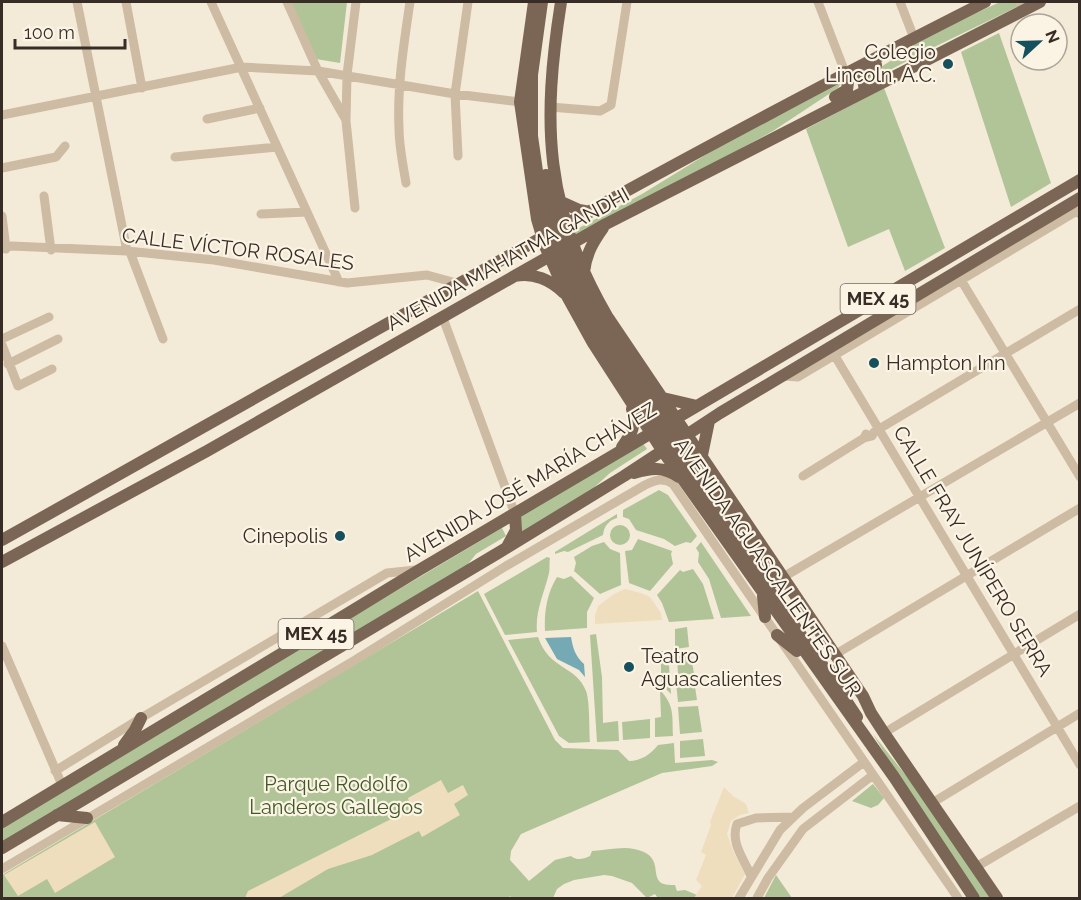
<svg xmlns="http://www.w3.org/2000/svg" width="1081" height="900" viewBox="0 0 1081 900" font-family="Raleway,sans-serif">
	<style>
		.green { fill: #b0c497 }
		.plaza { fill: #eedebe }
		.water { fill: #75aab4 }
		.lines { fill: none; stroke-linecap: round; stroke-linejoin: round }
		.minor { stroke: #cdbba3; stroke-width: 9 }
		.major { stroke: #7b6655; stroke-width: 12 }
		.major-bridge { stroke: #7b6655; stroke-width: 12 }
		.poi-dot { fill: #17505d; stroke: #fbf4e5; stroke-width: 2 }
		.labels { text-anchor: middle; stroke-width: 4.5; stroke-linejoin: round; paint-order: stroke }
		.shield { fill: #fbf4e5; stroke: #72695f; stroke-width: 1.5 }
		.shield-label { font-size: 18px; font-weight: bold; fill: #372d26 }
		.poi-label { font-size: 20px; fill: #372d26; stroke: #fbf4e5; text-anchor: end }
		.street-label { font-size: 20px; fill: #372d26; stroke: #fbf4e5 }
		.park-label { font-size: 20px; fill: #415827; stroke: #fbf4e5 }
	</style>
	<rect width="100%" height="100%" fill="#f4ead8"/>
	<path class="green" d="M290,2h57l-7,61 -24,-4z
		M1000,2h17l2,4 -93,45 -57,30 -2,-5 28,-18 8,-11z
		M999,33l52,150 -40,24 -50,-155z
		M841,83l-3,5 -65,43 -195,106 -4,-4 3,-4 65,-35 83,-51z
		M884,88l61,160 -40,23 -16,-42 -41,18 -42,-118z
		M642,442l5,7 -37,24 -34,31 -55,34 -1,-24z
		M659,490l9,5 29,41 -6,7 -5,-1 -11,4 -11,-7 -28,-9 -7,-11 -6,-2v-7z
		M617,514v4c-8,2 -13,8 -14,17l-35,17 -4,-1 -9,3v-2z
		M610 535a10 10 0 1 1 20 0a10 10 0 1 1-20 0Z
		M502,528l4,8 -30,18 -15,19 -459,274v-21z
		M638,539l34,12 -1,3 2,10 -23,27 -21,-8 -4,-32 7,-1z
		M604,542l6,7 10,4 1,32 -21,9 -26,-23 2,-8 -2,-6 18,-11z
		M701,542l50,74 -30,2 -12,-39 -11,-17 1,-9 -3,-5z
		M547,557l3,1c-1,6 0,11 -1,15 -5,21 -14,38 -12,59l-32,3 -21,-41z
		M693,569l10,15 11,35 -45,3 -7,-19 -5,-8 23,-25 3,2z
		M571,576l23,22 -7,14v16l-42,3c-1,-19 2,-38 12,-54l7,2z
		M478,591l77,149 8,8 55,2 11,11c12,0 22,-7 29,-16l16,-2 1,20 37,-3 6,2 -6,4 -50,7 -141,61 -10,17 -1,9 19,21 26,-21 16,-4c6,5 12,3 19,0l2,-5c18,-1 35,-7 52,1 22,10 0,35 31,33l2,6 8,-1 12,5 -3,3h-36l-3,-4 -8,4 -15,-15 -20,-7 -8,-1 -30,5 -10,4 -7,5 -4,9h-39l-5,-2 2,2h-509v-23z
		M687,627l2,20 -14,2v-20z
		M596,634l6,43 1,46 15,-2 1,20 -22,1 -7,-107z
		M538,637c11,33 38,28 48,54 4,10 3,40 4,51l-21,1 -10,-7 -51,-96z
		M661,651h7l3,43 -10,-10z
		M691,654l3,20 -16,1 -1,-19z
		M694,680l3,20 -19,2 -2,-20z
		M660,690c15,16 12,26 13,46l-18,1v-19l6,-1z
		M698,706l4,26 -22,2 -2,-27z
		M650,719v19l-27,2 -1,-18z
		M873,734l46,58 73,106h-11l-70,-101z
		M703,739l2,17 -25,2v-17z
		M873,784l11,14 -6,7 -7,3 -19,-7z
		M776,875l16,23h-28z"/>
	<path class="plaza" d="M625,589l16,4 9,4 11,16 1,7 -67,4v-8l3,-10 16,-12z
		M441,780l7,13 15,-8 5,10 -14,9 6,11 -38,22 -3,-6 -47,24 -44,14 -49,29h-34l3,-7 163,-82 -3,-11z
		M724,787l9,9 13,8 3,9 -9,2 -9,6 -4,13 7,19 11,21 -13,24h-38l8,-12 -6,-6 10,-25 -5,-3 10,-27 -1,-3z
		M95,822l20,35 -60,36 -8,-14 -29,17 -14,-21z"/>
	<path class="water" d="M571,637c2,11 4,19 13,27l1,13 -6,-7 -22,-11 -12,-21z"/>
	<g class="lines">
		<path class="minor" d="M77,2l50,249
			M126,2l16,86
			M211,2l128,280
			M287,2l31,69 28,49
			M818,2l27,70
			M900,2l14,36
			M1020,2l3,8
			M550,107l50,4 11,-6 16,-103
			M2,115l240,-48 76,4 137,23 65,8
			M207,119l53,-11
			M458,156l-3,-62 13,-92
			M175,157l102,-10
			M2,168l54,-11 9,-11
			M406,183c-3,-18 -7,-37 -7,-55 -2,-42 5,-85 11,-126
			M44,196l7,54
			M355,208l-9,-87 1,-46 9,-73
			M261,214l46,-2
			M2,216l4,33
			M2,249l9,-3 116,5 87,9 133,23 80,-8 33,9
			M130,252l33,87
			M961,280l119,197
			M443,318l72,196
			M2,339l47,-22
			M2,345l16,41 34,-17
			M835,356l245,409
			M8,364l50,-25
			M784,376l14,1 279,-166 3,3
			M864,438l8,-2 2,-4 206,-123
			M803,476l61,-38 2,-4
			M785,576l295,-173
			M2,646l60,139
			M836,654l244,-146
			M884,733l196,-119
			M55,771l86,-53 246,-145 29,-3
			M932,803l148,-90
			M976,867l104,-61
			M2,869l353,-209 151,-94 139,-81c10,-5 19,-8 28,-1l285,414
			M751,876c-7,-17 -21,-33 -14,-52l19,-6 37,-1
			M739,898l41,-68 23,-22 61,-46
			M757,898l11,-20 35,-49 70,-54"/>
		<path class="major" d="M534,2l-14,100 17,117 8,27 22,50 26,47 69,107 232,327 80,121
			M561,2c-19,120 -17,206 46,314l256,380 8,17 13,20 113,165
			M865,90l-3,-15 5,-5 9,-5
			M835,97l12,-7 1,-8 -3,-10
			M559,201l20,9 11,2
			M584,272c2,-18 9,-30 19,-44
			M515,276c18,-4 36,4 49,17
			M663,398l34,8
			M622,447c9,-12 15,-22 10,-38
			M702,455l7,-34
			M634,473c17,-5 29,-7 45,4
			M2,540c326,-182 650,-370 983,-538
			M507,547l9,-17 -1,-16
			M2,562l205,-111 399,-227 434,-222
			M763,596l2,21
			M777,635l20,16
			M836,670l13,18
			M124,745l11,-15 6,-12
			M57,815l30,3
			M2,822l317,-191 100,-61 661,-390
			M2,848l496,-295 126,-77 96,-63 360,-215"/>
		<path class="major-bridge" d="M542,2l-10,73v61l10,70 11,36 21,52 128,202 121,170 34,51
			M546,175c14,96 66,166 118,245 37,54 74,108 111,162"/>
	</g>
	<g class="poi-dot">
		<circle cx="948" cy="64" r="6"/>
		<circle cx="874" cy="363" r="6"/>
		<circle cx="340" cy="536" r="6"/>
		<circle cx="629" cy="667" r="6"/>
	</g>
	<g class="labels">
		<g class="shield">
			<rect x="840.5" y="284" width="75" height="30" rx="4.5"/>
			<rect x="278.5" y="619" width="75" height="30" rx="4.5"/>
		</g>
		<g class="shield-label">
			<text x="878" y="305">MEX 45</text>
			<text x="316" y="640">MEX 45</text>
		</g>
		<g class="poi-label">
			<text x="936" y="59">Colegio<tspan x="936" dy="23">Lincoln, A.C.</tspan></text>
			<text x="886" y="370" text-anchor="start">Hampton Inn</text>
			<text x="328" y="543">Cinepolis</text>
			<text x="641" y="663" text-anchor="start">Teatro<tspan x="641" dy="23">Aguascalientes</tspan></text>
		</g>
		<g class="street-label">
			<text transform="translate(238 249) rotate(7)" y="7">CALLE VÍCTOR ROSALES</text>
			<text transform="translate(508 259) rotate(-29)" y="7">AVENIDA MAHATMA GANDHI</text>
			<text transform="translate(530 482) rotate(-31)" y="7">AVENIDA JOSÉ MARÍA CHÁVEZ</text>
			<text transform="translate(973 551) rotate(59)" y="7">CALLE FRAY JUNÍPERO SERRA</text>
			<text transform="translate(768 567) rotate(55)" y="7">AVENIDA AGUASCALIENTES SUR</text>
		</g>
		<g class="park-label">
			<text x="336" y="791">Parque Rodolfo<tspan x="336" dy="23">Landeros Gallegos</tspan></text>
		</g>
	</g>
	<rect width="1081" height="900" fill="none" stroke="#372d26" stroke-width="6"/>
	<g transform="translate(1039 42) rotate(68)"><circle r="28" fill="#fbf4e5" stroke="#ada499" stroke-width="1.5"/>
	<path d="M0-4.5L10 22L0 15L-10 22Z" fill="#17505d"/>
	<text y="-9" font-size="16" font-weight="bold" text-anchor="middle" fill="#372d26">N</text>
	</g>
	<path d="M15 39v9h110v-9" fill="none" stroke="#372d26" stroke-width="3"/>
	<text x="24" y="39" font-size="18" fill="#372d26" stroke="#fbf4e5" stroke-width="4.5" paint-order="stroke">100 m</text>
</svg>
